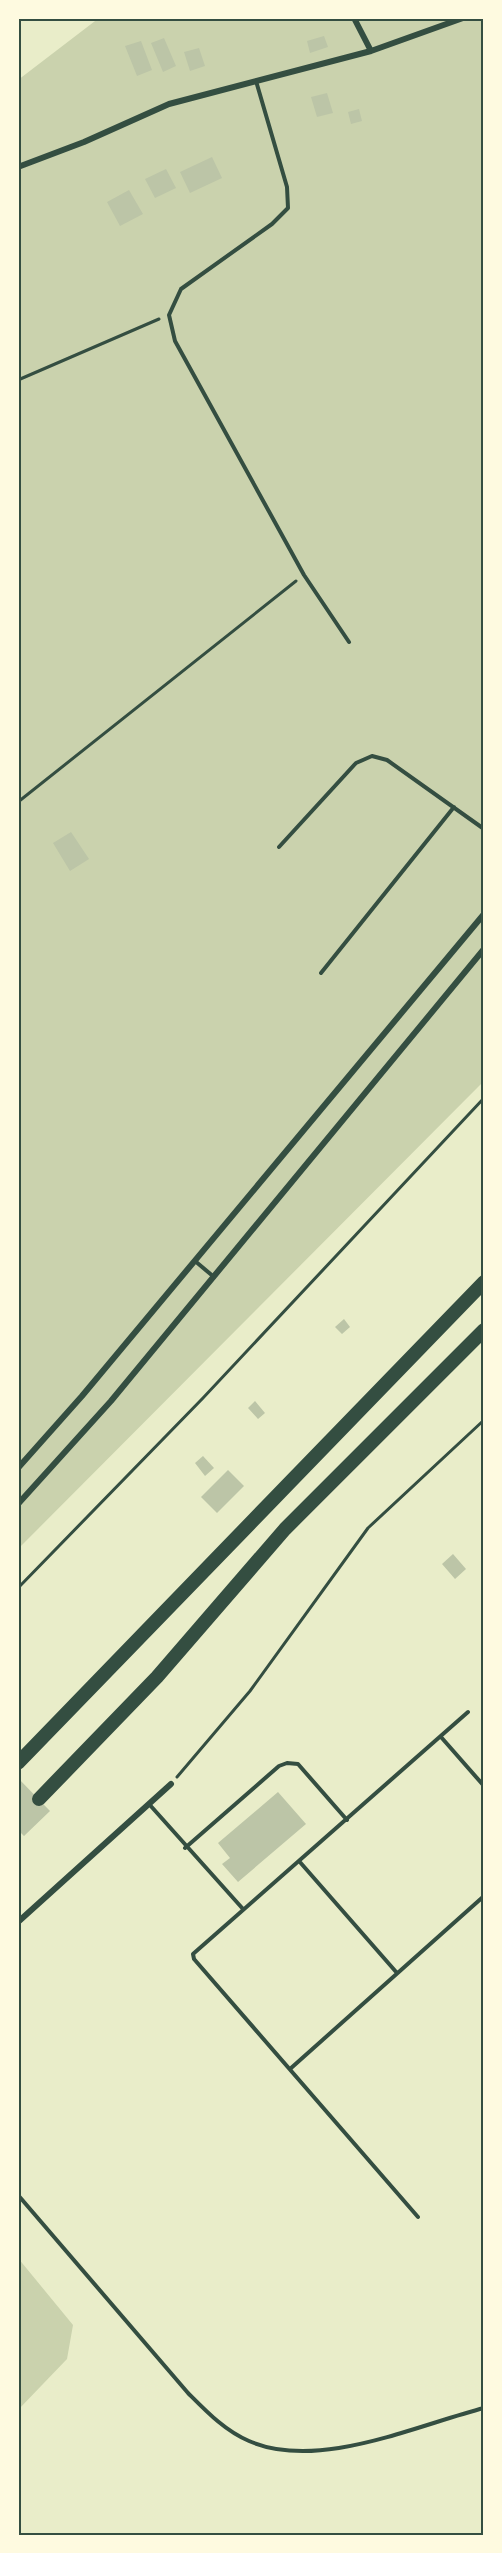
<svg xmlns="http://www.w3.org/2000/svg" width="502" height="2553" viewBox="0 0 502 2553" font-family="'Archivo Narrow',sans-serif">
	<style>
		.green { fill: #cad2ad }
		.building { fill: #bcc5a7 }
		.lines { fill: none; stroke-linecap: round; stroke-linejoin: round }
		.path { stroke: #344e41; stroke-width: 3 }
		.service { stroke: #344e41; stroke-width: 4 }
		.minor { stroke: #344e41; stroke-width: 6 }
		.motorway { stroke: #344e41; stroke-width: 14 }
		.neatline { fill: none; stroke: #344e41; stroke-width: 2 }
	</style>
	<rect width="100%" height="100%" fill="#e9edc9"/>
	<path class="green" d="M99,18h385v1063l-466,468v-1469z
		M18,2258l55,67 -6,34 -49,51z"/>
	<path class="building" d="M324,36l4,11 -18,6 -3,-12z
		M164,38l12,28 -13,6 -12,-29z
		M141,41l11,29 -15,6 -12,-30z
		M199,48l6,18 -15,5 -6,-19z
		M327,93l6,20 -16,4 -6,-20z
		M359,109l3,12 -11,3 -3,-12z
		M212,157l10,21 -32,15 -10,-21z
		M166,169l10,19 -21,10 -10,-19z
		M129,190l14,24 -23,12 -13,-24z
		M71,832l18,27 -19,12 -17,-28z
		M344,1319l6,8 -8,7 -7,-7z
		M255,1401l10,12 -7,6 -10,-11z
		M203,1456l11,12 -9,8 -10,-13z
		M228,1470l16,16 -27,27 -16,-16z
		M453,1554l13,15 -11,10 -13,-15z
		M18,1778l32,33 -26,25 -6,-6z
		M278,1792l28,32 -68,58 -16,-18 8,-6 -12,-15z"/>
	<g class="lines">
		<path class="path" d="M18,380l141,-61
			M18,802l278,-221
			M18,1588l185,-190 281,-300
			M177,1777l73,-86 118,-163 116,-108"/>
		<path class="service" d="M256,81l31,106 1,21 -16,16 -91,65 -12,26 6,26 129,234 45,67
			M279,847l77,-84 16,-7 15,4 97,69
			M321,973l133,-166
			M195,1261l19,16
			M441,1737l43,49
			M149,1804l94,105
			M185,1848l94,-82 8,-3 11,1 49,56
			M299,1861l98,112
			M290,2069l194,-173
			M18,2195l170,198c18,18 37,38 61,48 69,30 165,-15 235,-33
			M418,2217l-224,-258 -1,-5 275,-242"/>
		<path class="minor" d="M354,18l17,33
			M18,167l66,-25 85,-38 202,-53 92,-33
			M18,1468l64,-72 402,-482
			M18,1504l93,-103 373,-452
			M18,1922l153,-138"/>
		<path class="motorway" d="M18,1763l466,-481
			M39,1799l118,-122 128,-148 199,-199"/>
	</g>
	<rect width="502" height="2553" fill="none" stroke="#fefae0" stroke-width="39"/>
	<rect x="20" y="20" width="462" height="2514" class="neatline"/>
</svg>
